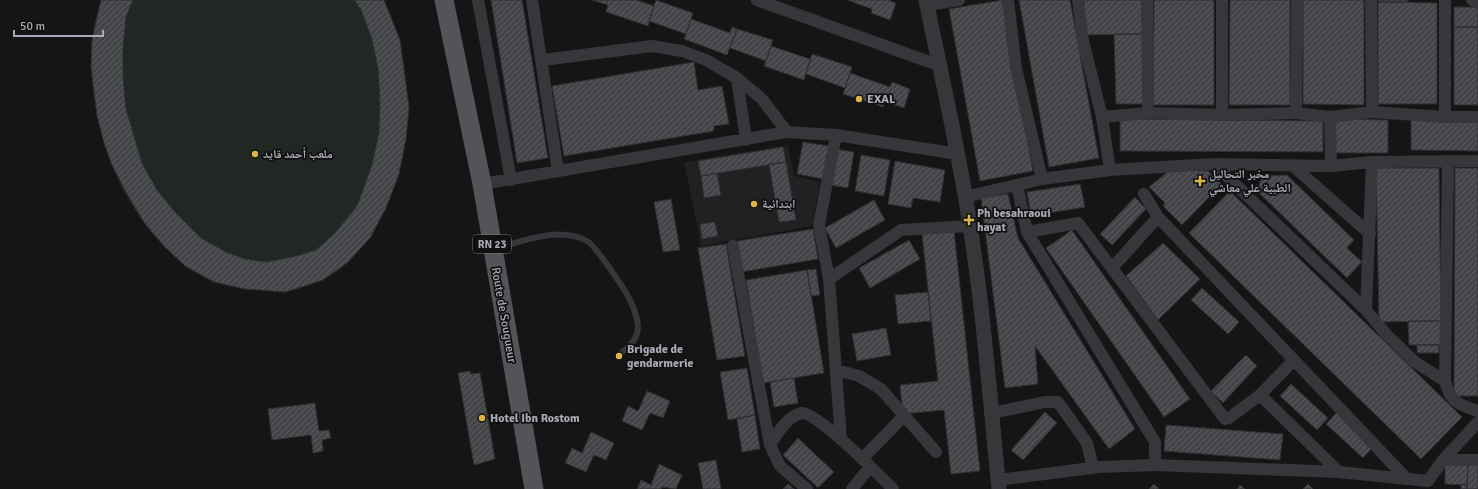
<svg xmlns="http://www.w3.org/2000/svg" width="1478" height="489" viewBox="0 0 1478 489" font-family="Signika,'Noto Naskh Arabic',sans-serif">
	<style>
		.built { fill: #212123 }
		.garden { fill: #212823 }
		.building { fill: url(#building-hatch); stroke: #2f2f32 }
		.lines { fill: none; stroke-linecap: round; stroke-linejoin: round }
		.service { stroke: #36373b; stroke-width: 6 }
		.minor { stroke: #36373b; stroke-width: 12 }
		.tertiary { stroke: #36373b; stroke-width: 15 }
		.primary { stroke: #535459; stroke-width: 19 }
		.poi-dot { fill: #dbb448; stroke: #101011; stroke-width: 1.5 }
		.labels { text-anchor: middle; stroke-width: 3.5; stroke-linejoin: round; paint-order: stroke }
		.shield { fill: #101011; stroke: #7a7c84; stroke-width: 1 }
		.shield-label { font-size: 11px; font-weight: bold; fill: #a8abb5 }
		.poi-label { font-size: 12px; font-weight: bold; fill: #a8abb5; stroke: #101011; text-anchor: start }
		.street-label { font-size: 12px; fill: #a8abb5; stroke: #101011 }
	</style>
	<defs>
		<pattern id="building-hatch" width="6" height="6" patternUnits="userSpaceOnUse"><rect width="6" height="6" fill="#444549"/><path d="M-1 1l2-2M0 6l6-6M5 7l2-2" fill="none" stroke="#5c5d61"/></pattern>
	</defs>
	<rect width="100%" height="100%" fill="#151516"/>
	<path class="built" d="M788,145l6,31 26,6 -8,44 -111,20 -17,-84z"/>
	<path class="garden" d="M101,0h283c16,32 23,70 24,106 1,18 -3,38 -7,56 -8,43 -37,99 -79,118 -6,2 -12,4 -18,6 -6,2 -12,5 -18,6 -8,1 -18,-1 -26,-2 -15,-1 -31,-3 -45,-8 -9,-4 -19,-13 -27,-19 -8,-6 -18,-11 -25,-18 -57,-56 -89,-168 -62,-245z"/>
	<path class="building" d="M101,0h32l-7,17 -3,30v29l3,33 16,54 15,27 17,21 27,27 25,14 19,7 21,3 27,-5 23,-7 19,-17 22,-27 15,-41 7,-33 1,-29 -2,-34 -6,-30 -11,-29 -7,-10h30l16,40 9,67 -3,32 -7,35 -13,34 -16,30 -22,24 -25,18 -37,12 -41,-3 -31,-7 -29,-16 -21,-20 -20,-24 -17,-28 -15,-29 -8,-22 -7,-28 -6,-48 1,-27z
		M491,0h31l26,158 -31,5z
		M592,0h44l18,6 -6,20 -42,-14 2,-7z
		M656,0l37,13 -7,21 -37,-13z
		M847,0h41l8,3 -6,17 -19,-7 1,-4z
		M1002,0l31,171 -53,10 -31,-172z
		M1019,0h51l29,158 -50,9z
		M1084,0h58l1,34 -59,1z
		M1154,0h60v105h-61z
		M1230,0h60v105h-61z
		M1303,0h61v105l-61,-1z
		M1378,0h30v2h-30z
		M1378,2l59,1v101h-59z
		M1454,7h24v20h-24z
		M691,19l39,14 2,-6 5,2 -10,26 -43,-16z
		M1454,27h24v78h-24z
		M737,29l36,11 -7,21 -36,-13z
		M1114,34h29l1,70h-28z
		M771,46l39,13 -6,21 -40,-14z
		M812,54l40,13 -7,21 -39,-14z
		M694,62l4,28 24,-4 7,38 -15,2v5l-150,25 -12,-70z
		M850,73l40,14 2,-5 18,7 -6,19 -19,-6 -2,5 -40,-13z
		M1120,119l203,2v31l-203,-1z
		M1335,119l53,1v33h-53z
		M1411,119l67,1v31l-67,-1z
		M803,142l26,4 -6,33 -26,-5z
		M783,147l3,15 -85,14 -3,-15z
		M836,149l18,3 -6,36 -18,-3z
		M861,155l29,5 -6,36 -29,-5z
		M895,161l50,9 -5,32 -27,-4 -2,10 -23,-4z
		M786,162l10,58 -17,2 -10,-58z
		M1376,168h63l2,153 -62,1z
		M1455,168h23v228h-24z
		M1170,170l38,1 14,13 -40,41 -19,-19 2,-3 -16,-16z
		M717,173l4,22 -17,3 -3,-22z
		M1287,175l67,65 -7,8 15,14 -15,16 -90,-87 5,-15z
		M1080,184l5,23 -54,9 -4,-24z
		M1230,191l232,226 -41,42 -232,-226z
		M1008,194l10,44 117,191 -26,20 -74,-103 3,38 -33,4 -24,-190z
		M1135,197l11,12 -34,36 -12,-11z
		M671,199l9,51 -17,2 -9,-50z
		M874,200l11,20 -49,28 -11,-20z
		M715,222l3,14 -16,3 -2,-15z
		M813,229l5,30 -76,13 -5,-31z
		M1072,230l118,169 -26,18 -118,-169z
		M954,231l26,240 -29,3 -7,-64 -41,4 -3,-29 38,-4 -16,-147z
		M909,240l11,19 -50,29 -11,-20z
		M1163,243l37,36 -42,41 -32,-44z
		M726,244l19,112 -28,4 -19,-112z
		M816,269l4,26 -9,1 -4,-26z
		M807,270l17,103 -61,10 -17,-103z
		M1202,288l37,34 -11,12 -37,-34z
		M928,292l3,29 -33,3 -3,-29z
		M1408,321h33v24h-32z
		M886,328l5,27 -34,6 -5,-27z
		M1417,345h22v8h-22z
		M1246,355l11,11 -34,37 -12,-12z
		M747,368l8,47 -27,5 -8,-48z
		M470,371l1,3 9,-1 15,86 -21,6 -16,-92z
		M794,378l4,25 -24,4 -4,-25z
		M1291,384l37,34 -11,12 -37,-34z
		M647,391l23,10 -7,17 -13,-5 -8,17 -20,-9 6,-15 10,5z
		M315,403l4,28 10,-1 2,8 -9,2 1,11 -10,2 -2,-18 -39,5 -4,-31z
		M1045,412l12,11 -34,37 -12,-10z
		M1337,412l37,34 -11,12 -37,-34z
		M755,415l5,34 -18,3 -5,-33z
		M1166,425l117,9 -3,26 -116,-9z
		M591,432l23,11 -8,17 -12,-5 -8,17 -21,-9 7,-15 10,5z
		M798,438l36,34 -16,16 -35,-33z
		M716,460l5,29h-18l-5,-26z
		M1445,463h23l-1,22 -22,-1z
		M1468,463h10v26h-11z
		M659,464l23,11 -6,14 -14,-2 -1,2h-24l4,-9 10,5z
		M788,484l6,5h-11z
		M1154,484l5,5h-10z
		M1308,484l5,5h-10z
		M1461,484l6,1v4h-6z
		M1240,485l5,4h-8z"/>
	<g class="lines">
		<path class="service" d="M495,249c27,-8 65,-23 92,-8 9,5 38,49 43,59 4,8 10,24 7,33 -2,9 -10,15 -17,21"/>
		<path class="minor" d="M478,0l33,180
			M532,0l26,171
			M757,0l181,65
			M1008,0l8,68 26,111
			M1078,0l5,41 19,76 8,53
			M1147,0l1,113
			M1371,0l1,112
			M1472,0l6,2
			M927,5l32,-5
			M543,60l109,-14 30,5 24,9 31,18 25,21 25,33
			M737,78l9,62
			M1296,113l1,-113
			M1222,115v-115
			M1102,117l46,-4 74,2 74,-2 34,4 42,-5 73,5h33
			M1330,117l1,49
			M1445,117v-117
			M836,135l-17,90 10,54 12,160
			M1448,163l-3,218c6,22 12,23 33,30
			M1214,164l152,146 20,24 29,28 30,19
			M1292,165l78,69
			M482,184l305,-52 49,3 122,19
			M1017,185l10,47 128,210v23
			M1144,194l14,23 248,261
			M965,197l77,-18 68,-9 104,-6 117,2 41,-4 106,-1
			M1027,232l51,-9 147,196 4,-1 31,-23 34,-35
			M733,246l37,199 10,21 27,23
			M1112,268l46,-51
			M829,279l72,-49 69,-4
			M1366,310l6,-148
			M836,370l23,6 22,13 55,63
			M1260,395l79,77
			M992,413l53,-11h13l29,41 6,25
			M770,445c7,-11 17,-29 32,-32 14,-2 78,63 91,76
			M862,459l42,-43
			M1443,460h35
			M998,480l101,-13 56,-2 184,7 89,9
			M1428,481l15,-21 35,-38
			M852,489l18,-22"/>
		<path class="tertiary" d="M926,0c15,75 33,150 44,226 14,88 20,175 29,263"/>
		<path class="primary" d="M444,0l38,184 52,305"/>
	</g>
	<g class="poi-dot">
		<circle cx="859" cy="99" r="4"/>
		<circle cx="255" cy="154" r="4"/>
		<path d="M1198 175h4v4h4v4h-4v4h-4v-4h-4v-4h4z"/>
		<circle cx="754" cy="204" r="4"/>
		<path d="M967 214h4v4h4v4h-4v4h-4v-4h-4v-4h4z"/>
		<circle cx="619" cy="356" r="4"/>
		<circle cx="482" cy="418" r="4"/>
	</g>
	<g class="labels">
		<rect class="shield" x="473" y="235" width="38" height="18" rx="3"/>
		<g class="shield-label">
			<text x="492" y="248">RN 23</text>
		</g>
		<g class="poi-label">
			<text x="867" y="103">EXAL</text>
			<text x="263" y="158">ملعب أحمد قايد</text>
			<text x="1209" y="178">مخبر التحاليل<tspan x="1209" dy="14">الطبية علي معاشي</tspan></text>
			<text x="762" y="208">ابتدائية</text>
			<text x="977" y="217">Ph besahraoui<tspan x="977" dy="14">hayat</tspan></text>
			<text x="627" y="353">Brigade de<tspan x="627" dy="14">gendarmerie</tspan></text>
			<text x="490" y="422">Hotel Ibn Rostom</text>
		</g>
		<g class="street-label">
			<text transform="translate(504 315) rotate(80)" y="4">Route de Sougueur</text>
		</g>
	</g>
	<path d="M14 30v6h89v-6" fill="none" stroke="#a8abb5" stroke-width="2"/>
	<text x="20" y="30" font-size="12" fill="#a8abb5" stroke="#101011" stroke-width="3" paint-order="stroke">50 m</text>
</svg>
